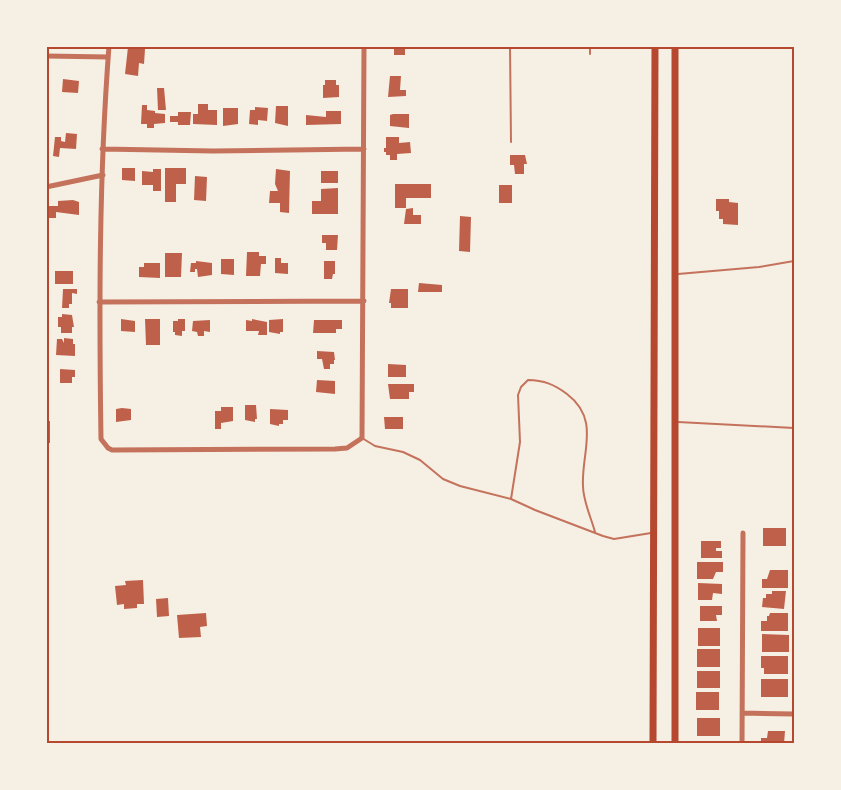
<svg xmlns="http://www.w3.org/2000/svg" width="841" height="790" viewBox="0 0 841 790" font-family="Poppins,sans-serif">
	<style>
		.building { fill: #bf614a }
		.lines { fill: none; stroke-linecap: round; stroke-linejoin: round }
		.service { stroke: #c5725c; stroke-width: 2 }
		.minor { stroke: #c5725c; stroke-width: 5 }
		.secondary { stroke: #b5482f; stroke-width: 7 }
		.neatline { fill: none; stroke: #b5482f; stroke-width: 2 }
	</style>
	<rect width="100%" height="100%" fill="#f6efe4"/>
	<path class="building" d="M394,46h11v9h-11z
		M128,47l17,2 -1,15 -5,-1 -1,13 -13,-2z
		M390,76h11l-1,14h6v6l-18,1z
		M63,79l16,2 -1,12 -16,-1z
		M325,80h11v5h3v12l-16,1v-13h2z
		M157,88h7l2,22h-8z
		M198,104h10v6h9v15l-24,-1v-10h5z
		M142,105h5v5l8,1v2l10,1v9l-11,1v4h-7v-4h-6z
		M276,106h12v20l-13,-3z
		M255,107l13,1 -1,13 -9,-1v5l-9,-1 1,-14h5z
		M223,108h15v16l-15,2z
		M326,111h15v13l-35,1v-10l20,2z
		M178,112h13l-1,13h-12v-3h-8v-6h8z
		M393,114h16v14l-19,-2v-11z
		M66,133l11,1 -1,15 -16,-1 -1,9 -6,-1 2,-19h6v4l4,1z
		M386,137h13v6l11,-1 1,11 -14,1v6h-7v-5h-4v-3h-2v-4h2z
		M510,155h15l2,9h-3v10h-9l-1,-9h-4z
		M122,168h13v13l-13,-1z
		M165,168h21v16h-10v18h-11z
		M153,169h8v22h-8v-6h-11v-14l11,1z
		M276,169l14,2 -1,42 -9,-1v-9h-11l1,-12h8l-3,-7z
		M321,171h17v12h-17z
		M195,176l12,1 -1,24 -12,-1z
		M395,184h36v14h-25v10h-11z
		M499,185h13v18h-13z
		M338,188v26h-26v-13h9v-12z
		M716,199h13v3l9,1v22l-15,-1v-5h-4v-8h-3z
		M73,200l6,2v13l-23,-3v6h-10v-12h12v-5z
		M413,208v7h8v9h-17l2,-15z
		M460,216l11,1 -1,35 -11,-1z
		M322,235h16l-1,15h-11v-7h-4z
		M247,252h12v4h7v8h-5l-1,12h-14z
		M165,253h17l-1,24h-16z
		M275,258h6v5h7v11l-13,-1z
		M221,259h13v16l-13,-1z
		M196,261l16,2v12l-14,2 -1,-8h-2v3h-5l1,-9h5z
		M324,261h11v13h-2l-1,5h-8z
		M144,263h16v15l-21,-1v-10h5z
		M55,271h18v13h-18z
		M419,283l23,2v7h-24z
		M63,289h14v5l-5,-1v11h-3v4h-7z
		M391,289h17v19h-17v-5h-2z
		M62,314l10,1 2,12h-2v6h-11v-6h-3v-10h4z
		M121,319l14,2v11l-14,-1z
		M145,319h15v26h-14z
		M178,319h7v12h-3v5l-7,-1v-3h-2v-11h5z
		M252,319l15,3v13h-9l1,-4h-13v-11l6,1z
		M283,319v13h-3v2l-11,-2v-12z
		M210,320v12l-6,-1v5h-6l-1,-4 -5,-1 1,-10z
		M314,320h28v9h-6v4h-23z
		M64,338l9,1v5h2v12l-19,-1 1,-16h5l2,4z
		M317,351l17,1 1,8h-1v4h-4v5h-6l-2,-10h-5z
		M388,364l18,1v12h-18z
		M60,369l15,1v7h-3v6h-12z
		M317,380l18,1v13l-19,-2z
		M388,384h26v8h-5v7h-19z
		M245,405h11l1,14h-2v3l-10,-2z
		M221,407h12v14l-12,2v6h-6v-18h6z
		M122,408l9,1v11l-15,2v-13z
		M270,409l18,1v10h-5v4h-4v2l-9,-2z
		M384,417h19v12h-18z
		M46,421h4v22h-4z
		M763,528h23v18h-23z
		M701,541h20v7h-5v3h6v7h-21z
		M697,562h26v10h-7l-3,7h-16z
		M770,570h18v18h-26v-9h5z
		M143,580l1,24h-7v4l-13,1v-5l-7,1 -2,-19 11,-1 -1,-4z
		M698,583l24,1v10l-9,-1 -1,7h-14z
		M772,591h14l-2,18 -22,-2 1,-9h3v-4h6z
		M168,598l1,18 -12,1 -1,-18z
		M700,606h22v9h-6l1,6h-17z
		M206,613l1,13 -7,1 1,10 -22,1 -2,-23z
		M770,613h18v18h-27v-10h6v-5h2z
		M698,628h22v18h-22z
		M762,634l27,1v17h-27z
		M697,649h23v18h-23z
		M761,656h27v18h-24v-6h-3z
		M697,671h23v17h-23z
		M761,679h27v18h-27z
		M696,692h23v18h-23z
		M697,718h23v18h-23z
		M768,731h17l-1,13h-23v-6h6z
		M697,741h23v3h-23z"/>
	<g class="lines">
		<path class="service" d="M510,46l1,96
			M590,54v-8
			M678,274l81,-7 35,-6
			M678,422l116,6
			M362,438l13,8 28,6 17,8 23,19 17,7 51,13 24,11 68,26 11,3 37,-6
			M511,499l9,-57 -2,-47 3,-8 7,-7c16,0 27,5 39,14 34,26 14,58 16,92 0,15 8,31 12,46"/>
		<path class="minor" d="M109,46c-10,131 -10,262 -8,393l7,9 4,2 223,-1 12,-1 15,-10 2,-392
			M46,56l62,1
			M102,149l111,2 151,-2
			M46,187l57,-12
			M99,302l265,-1
			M742,713l52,1
			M742,744l1,-211"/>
		<path class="secondary" d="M653,744l2,-698
			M675,744v-698"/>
	</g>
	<rect width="841" height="790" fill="none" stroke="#f6efe4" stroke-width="96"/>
	<rect x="48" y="48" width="745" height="694" class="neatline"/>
</svg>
